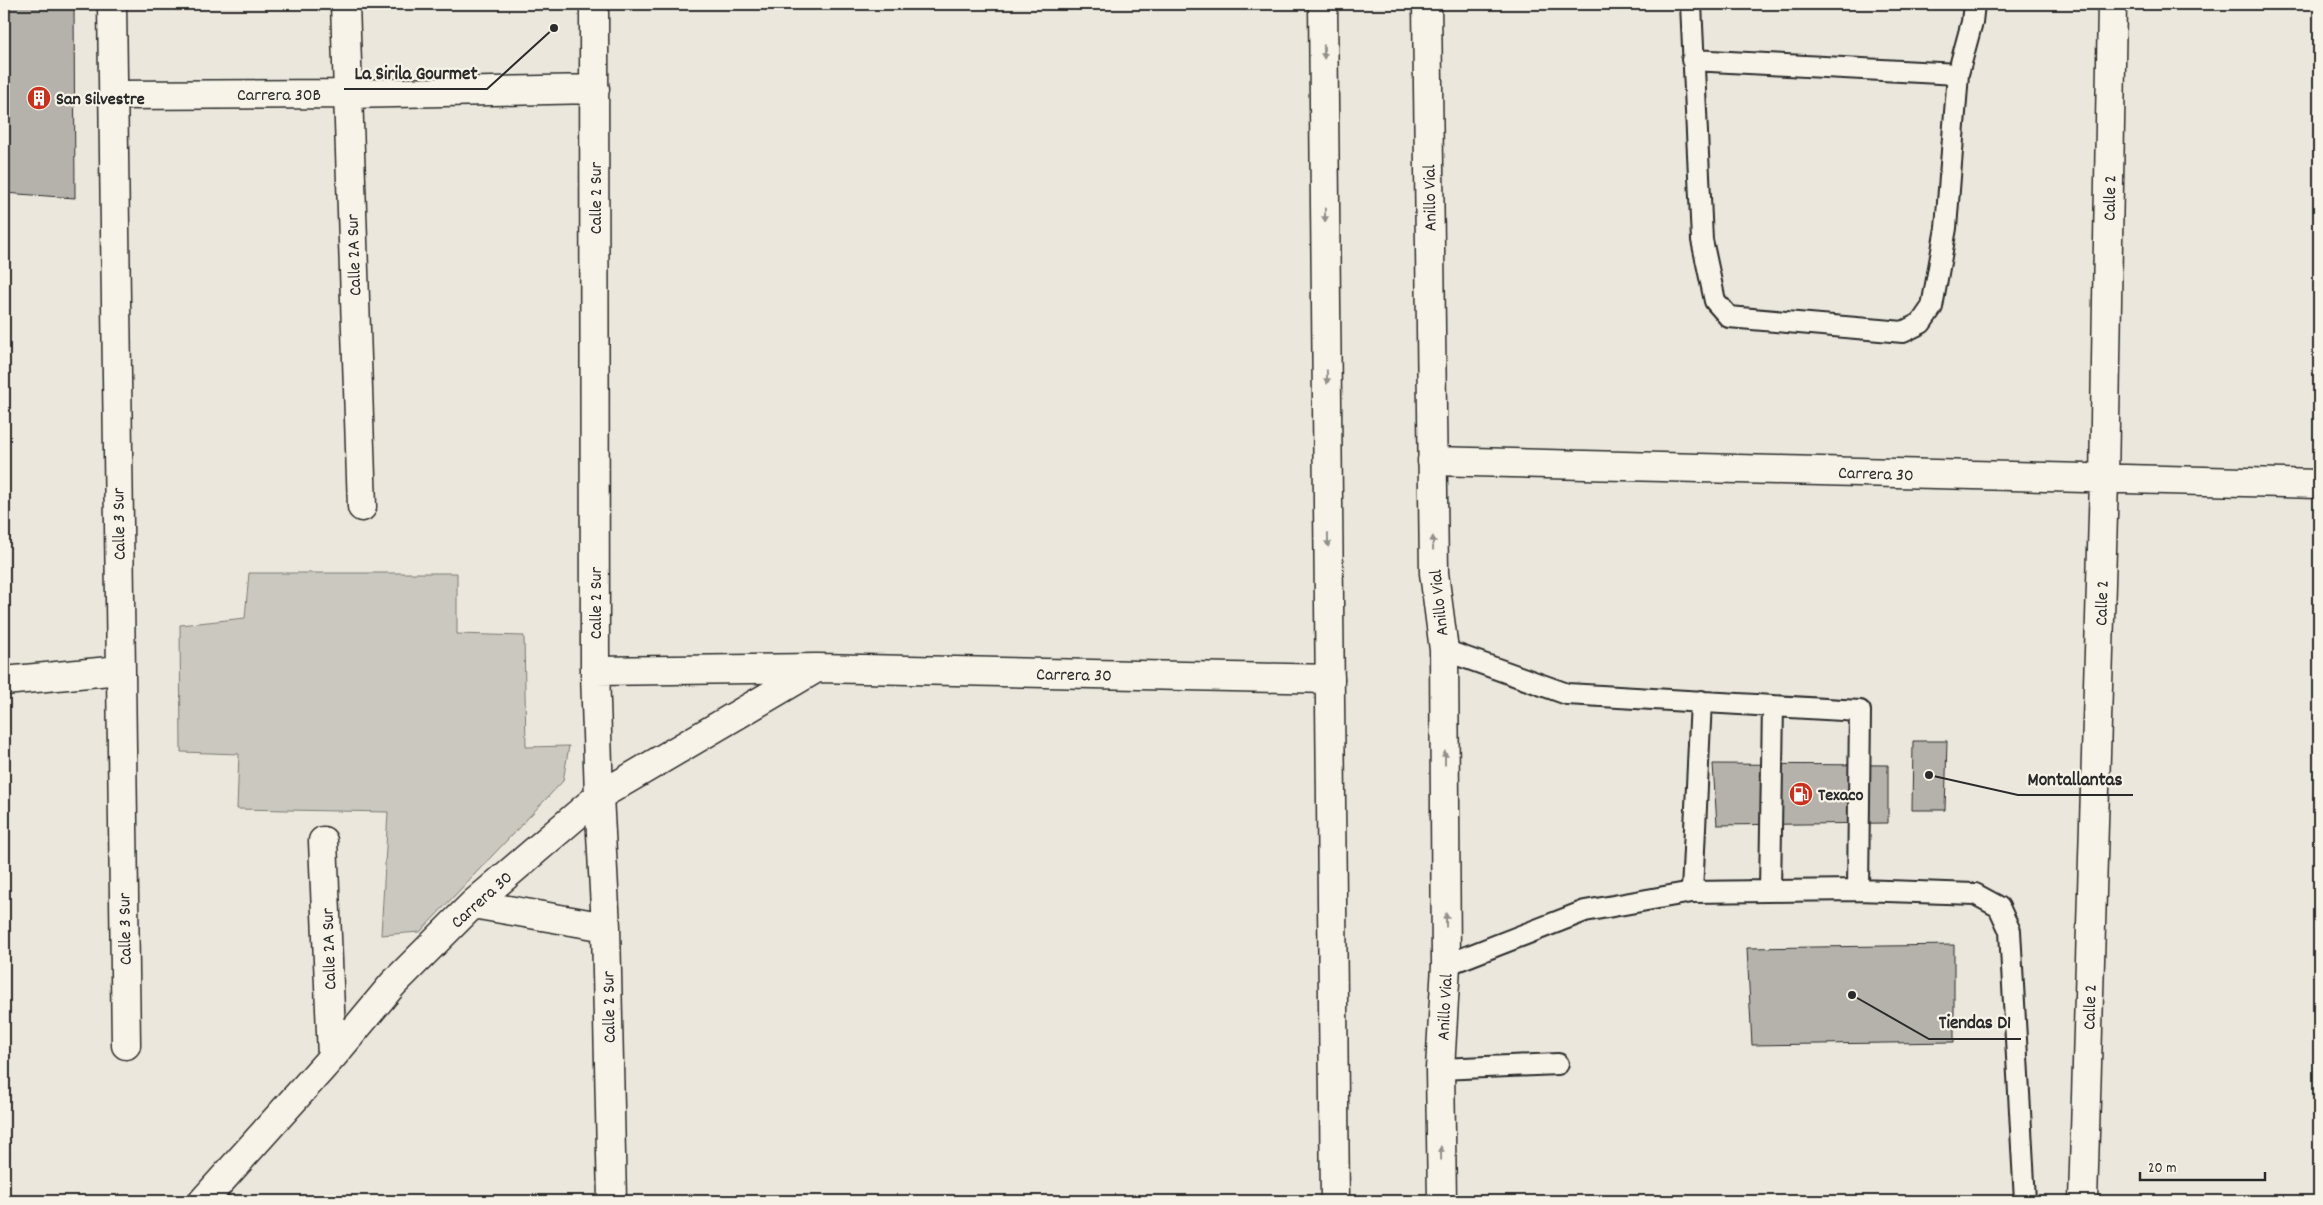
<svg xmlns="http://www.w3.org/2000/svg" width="2323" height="1205" viewBox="0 0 2323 1205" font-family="Dekko,sans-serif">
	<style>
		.green { fill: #cbc8bf; stroke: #7b7a75 }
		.building { fill: #b5b2ab; stroke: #2b2b2b }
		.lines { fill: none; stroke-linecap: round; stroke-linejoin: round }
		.service-casing { stroke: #2b2b2b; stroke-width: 24 }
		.minor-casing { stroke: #2b2b2b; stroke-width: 31 }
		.trunk-casing { stroke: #2b2b2b; stroke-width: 31 }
		.service { stroke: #f7f3e8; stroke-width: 20 }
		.minor { stroke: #f7f3e8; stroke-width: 28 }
		.trunk { stroke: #f7f3e8; stroke-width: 28 }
		.oneway { fill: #918f8a }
		.labels { text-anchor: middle; stroke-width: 4.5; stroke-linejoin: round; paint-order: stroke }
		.street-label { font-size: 18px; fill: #2b2b2b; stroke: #f7f3e8 }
		.poi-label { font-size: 18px; font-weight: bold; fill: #2b2b2b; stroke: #f7f3e8; text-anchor: start }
		.leader { fill: none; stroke: #2b2b2b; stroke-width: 2 }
		.callout-dot { fill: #2b2b2b; stroke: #f7f3e8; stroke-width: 2 }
		.callout-label { font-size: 19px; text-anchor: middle; font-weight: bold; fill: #2b2b2b; stroke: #f7f3e8; stroke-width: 4.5; stroke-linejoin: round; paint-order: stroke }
	</style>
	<rect width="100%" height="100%" fill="#ebe7dd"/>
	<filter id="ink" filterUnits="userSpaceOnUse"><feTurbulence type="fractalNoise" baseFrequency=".02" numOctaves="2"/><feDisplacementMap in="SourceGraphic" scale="10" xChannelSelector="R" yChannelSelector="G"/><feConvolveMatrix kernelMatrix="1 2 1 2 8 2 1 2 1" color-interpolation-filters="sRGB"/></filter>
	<g filter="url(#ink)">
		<path class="green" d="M249,573h208v61l67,2 2,111 43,-1 -6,35 -143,151 -39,3 7,-123 -151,-3 2,-55 -58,-2 -1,-127 65,-7z"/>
		<path class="building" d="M4,4h70l1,194 -71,-5z
			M1913,741h34l-2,69h-33z
			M1713,764l175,1v58l-171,2z
			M1954,945v97l-202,3 -5,-97z"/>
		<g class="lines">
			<g class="service-casing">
				<path id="service" d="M1691,4l11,236 13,61 14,16 174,15 18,-9 11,-16 14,-79 12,-154
					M1692,60l266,14 14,-52 2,-18
					M1444,650l123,44 293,17 -2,179
					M1770,890l3,-184
					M1692,892l9,-191
					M1446,965l139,-54 107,-19 166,-2 117,4 24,13 11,24 15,270
					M1440,1069l118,-5"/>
			</g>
			<g class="minor-casing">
				<path id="minor" d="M112,4l14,1041
					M345,4l17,503
					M594,4l1,667 4,125 7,131 6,274
					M114,95l233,-1 248,-5
					M1432,461l887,23
					M595,671l222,-3 513,11
					M4,681l116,-11
					M323,841l9,216
					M473,904l133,23
					M203,1201l129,-144 61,-73 80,-80 126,-108 218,-128
					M2083,1201l21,-721 8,-476"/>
			</g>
			<g class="trunk-casing">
				<path id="trunk" d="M1323,4l12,1197
					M1427,4l7,569 10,77 2,315 -6,104 2,132"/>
			</g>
			<use href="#service" class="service"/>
			<use href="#minor" class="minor"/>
			<use href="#trunk" class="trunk"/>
		</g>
		<defs><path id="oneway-solid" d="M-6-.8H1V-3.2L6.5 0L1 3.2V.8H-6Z" transform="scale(1.25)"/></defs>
		<g class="oneway">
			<use href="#oneway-solid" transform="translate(1324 52) rotate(89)"/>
			<use href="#oneway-solid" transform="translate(1325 215) rotate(89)"/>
			<use href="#oneway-solid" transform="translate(1327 377) rotate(89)"/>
			<use href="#oneway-solid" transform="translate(1328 540) rotate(89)"/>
			<use href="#oneway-solid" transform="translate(1433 543) rotate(-91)"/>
			<use href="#oneway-solid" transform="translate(1445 758) rotate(-90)"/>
			<use href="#oneway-solid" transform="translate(1446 920) rotate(-90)"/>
			<use href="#oneway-solid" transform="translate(1441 1153) rotate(-91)"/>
		</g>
	</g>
	<defs>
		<g id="building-disc" transform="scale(1.25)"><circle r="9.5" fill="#c8321e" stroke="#f7f3e8"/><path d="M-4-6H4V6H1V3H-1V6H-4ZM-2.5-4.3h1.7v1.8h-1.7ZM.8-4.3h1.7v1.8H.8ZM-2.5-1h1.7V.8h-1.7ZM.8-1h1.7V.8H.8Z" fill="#fff"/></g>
		<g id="fuel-disc" transform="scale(1.25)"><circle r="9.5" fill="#c8321e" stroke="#f7f3e8"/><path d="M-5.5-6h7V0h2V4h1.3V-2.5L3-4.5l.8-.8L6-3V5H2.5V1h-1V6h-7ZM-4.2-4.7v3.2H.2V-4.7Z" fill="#fff"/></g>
	</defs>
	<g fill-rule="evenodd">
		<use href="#building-disc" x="39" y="98"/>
		<use href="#fuel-disc" x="1801" y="794"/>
	</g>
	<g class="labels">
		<g class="street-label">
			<text x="279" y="100">Carrera 30B</text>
			<text transform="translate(595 198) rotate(-90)" y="6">Calle 2 Sur</text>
			<text transform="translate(1429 198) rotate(-91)" y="6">Anillo Vial</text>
			<text transform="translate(2109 198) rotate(-89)" y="6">Calle 2</text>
			<text transform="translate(353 255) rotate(-92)" y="6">Calle 2A Sur</text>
			<text transform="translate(1876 473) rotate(2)" y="6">Carrera 30</text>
			<text transform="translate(118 524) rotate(-91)" y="6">Calle 3 Sur</text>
			<text transform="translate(595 603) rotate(-90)" y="6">Calle 2 Sur</text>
			<text transform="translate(1438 603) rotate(-96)" y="6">Anillo Vial</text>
			<text transform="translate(2101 603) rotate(-88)" y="6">Calle 2</text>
			<text transform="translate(1074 674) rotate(1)" y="6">Carrera 30</text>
			<text transform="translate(481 899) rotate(-42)" y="6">Carrera 30</text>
			<text transform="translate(124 929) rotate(-91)" y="6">Calle 3 Sur</text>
			<text transform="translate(328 949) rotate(-92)" y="6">Calle 2A Sur</text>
			<text transform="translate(608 1007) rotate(-91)" y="6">Calle 2 Sur</text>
			<text transform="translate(1444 1007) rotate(-87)" y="6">Anillo Vial</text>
			<text transform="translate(2089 1007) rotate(-88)" y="6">Calle 2</text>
		</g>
		<g class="poi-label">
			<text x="56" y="104">San Silvestre</text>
			<text x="1818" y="800">Texaco</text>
		</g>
	</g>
	<path class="leader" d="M554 28L487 89H344M1929 775L2018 795H2133M1852 995L1929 1039H2021"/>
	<g class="callout-dot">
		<circle cx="554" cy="28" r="5"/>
		<circle cx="1929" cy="775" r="5"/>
		<circle cx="1852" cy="995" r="5"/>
	</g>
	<g class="callout-label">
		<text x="416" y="79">La Sirila Gourmet</text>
		<text x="2075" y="785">Montallantas</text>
		<text x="1975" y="1028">Tiendas D1</text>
	</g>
	<rect width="2323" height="1205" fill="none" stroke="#f7f3e8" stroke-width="20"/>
	<rect x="10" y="10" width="2303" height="1185" fill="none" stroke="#2b2b2b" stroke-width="2" filter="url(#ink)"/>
	<path d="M2140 1172v8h125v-8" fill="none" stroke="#2b2b2b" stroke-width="2.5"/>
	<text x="2148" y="1172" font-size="15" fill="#2b2b2b" stroke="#f7f3e8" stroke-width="4" paint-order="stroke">20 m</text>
</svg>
